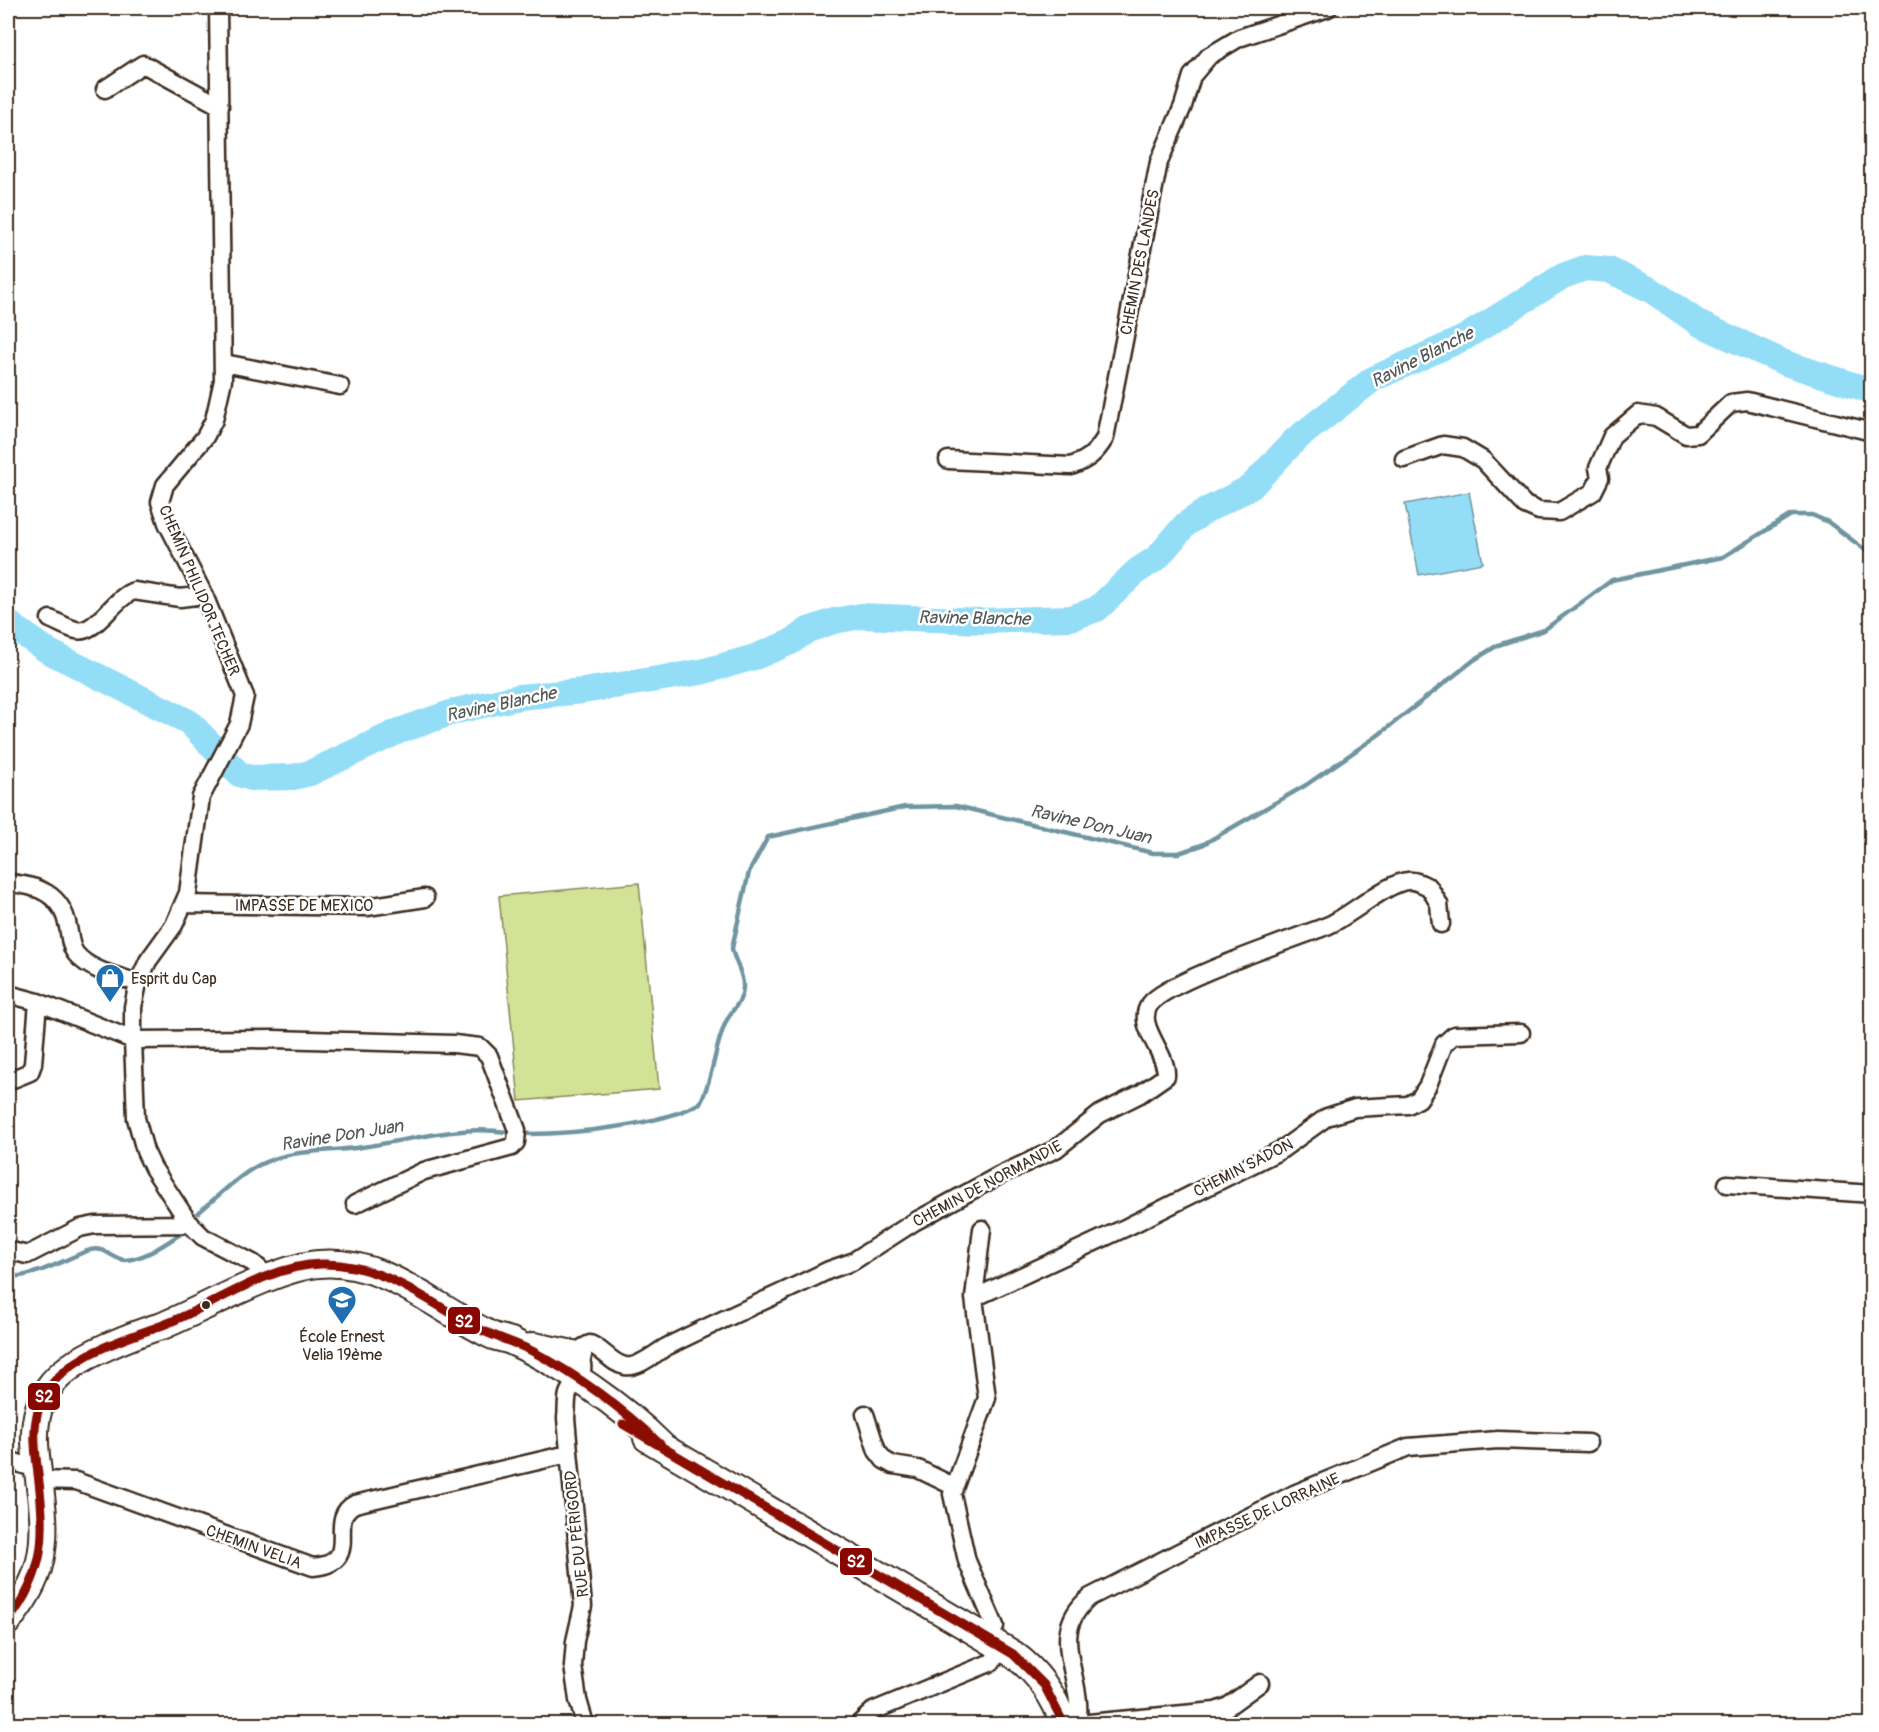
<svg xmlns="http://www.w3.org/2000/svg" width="1879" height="1732" viewBox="0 0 1879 1732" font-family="Pangolin,sans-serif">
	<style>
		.green { fill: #d2e397; stroke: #86865a; stroke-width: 1.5 }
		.water { fill: #94ddf6; stroke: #7095a0; stroke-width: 1.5 }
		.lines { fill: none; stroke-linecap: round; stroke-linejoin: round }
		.stream { stroke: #7095a0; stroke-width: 4.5 }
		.river { stroke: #94ddf6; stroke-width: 26 }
		.street-casing { stroke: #3b2a1e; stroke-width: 21 }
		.primary-casing { stroke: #3b2a1e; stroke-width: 30 }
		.street { stroke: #fff; stroke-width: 16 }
		.primary { stroke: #fff; stroke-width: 26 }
		.bus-1-casing { stroke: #fff; stroke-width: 14 }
		.bus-1 { stroke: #890700; stroke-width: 9 }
		.bus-dot { fill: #3b2a1e; stroke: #fff; stroke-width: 2 }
		.labels { text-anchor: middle; stroke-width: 5; stroke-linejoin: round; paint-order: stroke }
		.street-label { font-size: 16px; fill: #3b2a1e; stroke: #fff }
		.poi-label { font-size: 16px; fill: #3b2a1e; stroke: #fff; text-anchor: start }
		.water-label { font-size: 18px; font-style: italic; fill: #515754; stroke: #fff }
		.line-badge { stroke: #fff; stroke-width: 2 }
		.badge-label { font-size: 16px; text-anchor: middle; font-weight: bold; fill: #fff }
	</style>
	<rect width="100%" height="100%" fill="#fff"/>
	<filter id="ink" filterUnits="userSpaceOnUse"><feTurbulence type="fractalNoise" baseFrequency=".0167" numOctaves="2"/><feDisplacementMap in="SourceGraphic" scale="12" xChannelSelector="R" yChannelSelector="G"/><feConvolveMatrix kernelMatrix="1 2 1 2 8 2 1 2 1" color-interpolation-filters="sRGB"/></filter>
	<g filter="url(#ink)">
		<path class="green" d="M639,883l20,206 -140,12 -20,-205z"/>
		<path class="water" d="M1469,492l14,71 -64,12 -14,-71z"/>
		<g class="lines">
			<path class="stream" d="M529,1134c44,0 134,-9 171,-31 13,-24 14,-54 25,-79 5,-13 18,-22 18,-37 1,-14 -9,-25 -11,-39l17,-76 19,-35 137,-30 51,-1 197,47h26l23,-8 104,-60 71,-49 97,-76 24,-15 46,-15 68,-50 111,-23 68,-42h21l16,7 44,33
				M198,1213c19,-16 40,-37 61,-48 33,-17 68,-12 103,-18 49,-7 96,-22 145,-15
				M8,1277c28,0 53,-16 79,-26 18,-7 25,9 39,9 21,-2 42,-18 59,-29"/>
			<path class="river" d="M8,623l40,28 141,71 50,52 12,4 42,-1 17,-4 89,-42 57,-20 63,-14 64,-6 118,-19 54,-15 36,-15 17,-12 26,-9 27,-5 120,5 90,-3 26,-9 40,-38 20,-13 29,-34 21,-14 44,-23 44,-47 78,-61 91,-41 99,-62 22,-8 24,2 42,20 49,34 85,39 87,28"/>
			<g class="street-casing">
				<path id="street" d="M218,8l5,372 -9,40 -9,17 -40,48 -5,17 7,21 37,72 41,101 -6,28 -38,73 -13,96 -14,32 -26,36 -10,22 -5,24v33l3,78 9,33 8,17 36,55 14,14 50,26 8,7 5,10
					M105,89l38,-25 77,42
					M224,363l116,23
					M1404,459l39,-14 20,3 20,12 42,45 14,6 20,1 34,-20 7,-14 -2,-10 14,-32 26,-22 18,3 30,18 12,-1 33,-31 16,-2 125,31
					M948,460l123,6c17,-6 25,-13 34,-28l54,-276 24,-56 9,-30 17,-20 30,-18 89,-30
					M50,619c8,3 17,9 26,11 20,5 38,-33 58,-39l46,7 24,-3
					M8,883c30,2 54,11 60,44 2,9 2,20 8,27 14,17 42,22 62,29
					M183,904l184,3 58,-9
					M8,994l30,8 95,38 140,-1 181,5 26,3 9,9 28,74 -1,12 -4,5 -88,24 -69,33
					M8,1081l22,-9 3,-8 5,-62
					M1727,1184l145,10
					M982,1229l-8,69 13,100 -35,96 15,67 28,65 -5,14
					M8,1250l19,5 53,-27 15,-3 96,-1
					M974,1298l153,-71 154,-77 46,-33 28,-9 53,-3 11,-6 9,-14 16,-41 10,-9 67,-2
					M865,1414l12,37 7,9 9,5 25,4 35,17
					M8,1460l19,6 10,-1
					M39,1480l37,1 237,86c52,-4 11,-48 42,-63l213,-50
					M585,1724l-7,-24 -5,-34 2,-25 8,-35 -17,-188c1,-7 0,-17 2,-24 6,-16 22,-21 10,-39l6,-8 6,-3c13,5 22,20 35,22 14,3 32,-15 45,-21 52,-26 106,-49 159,-75l23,-8 62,-40 86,-47 56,-26 44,-35 40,-20 26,-18c2,-23 -32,-51 -16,-72 18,-24 145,-65 179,-79 22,-10 59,-43 79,-44 7,-1 14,3 21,6l10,17 2,20
					M859,1724l14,-13 119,-49 10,-15
					M1077,1724c9,-47 -33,-89 13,-127l204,-103 114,-47 90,-7 90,3
					M1078,1724l137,-13 12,-4 33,-24"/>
			</g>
			<g class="primary-casing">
				<path id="primary" d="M534,1346l44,9
					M647,1438l366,216c25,18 41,41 51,70
					M8,1621c14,-18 27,-37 32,-60 8,-35 0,-70 -4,-105 -7,-60 18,-86 70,-109 18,-8 36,-16 56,-21 41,-17 115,-59 157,-62 66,-6 118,46 174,72 6,2 12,3 18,5 49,22 111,65 150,104"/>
			</g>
			<use href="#street" class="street"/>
			<use href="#primary" class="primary"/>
			<g class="bus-1-casing">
				<path id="bus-1" d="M623,1424l390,230 31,31 20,39
					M8,1621c38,-49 38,-87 30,-147 -3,-24 -7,-51 4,-74 21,-45 79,-59 121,-75 51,-19 102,-59 158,-61 57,-2 103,34 150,61 20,11 41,16 61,26 47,25 90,57 129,94"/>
			</g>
			<use href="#bus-1" class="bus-1"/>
		</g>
	</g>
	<defs>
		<g id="shop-pin" transform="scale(1.5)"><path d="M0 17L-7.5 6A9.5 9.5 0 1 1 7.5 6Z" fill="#1f6fb2" stroke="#fff"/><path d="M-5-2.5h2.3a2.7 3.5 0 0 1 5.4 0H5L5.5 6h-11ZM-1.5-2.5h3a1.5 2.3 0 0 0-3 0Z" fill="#fff"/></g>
		<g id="school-pin" transform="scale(1.5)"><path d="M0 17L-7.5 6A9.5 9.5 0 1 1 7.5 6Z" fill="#1f6fb2" stroke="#fff"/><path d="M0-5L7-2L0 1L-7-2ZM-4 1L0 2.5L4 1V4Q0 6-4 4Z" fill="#fff"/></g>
	</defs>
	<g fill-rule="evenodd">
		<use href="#shop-pin" x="110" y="978"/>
		<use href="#school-pin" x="342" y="1300"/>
	</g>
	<circle class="bus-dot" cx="206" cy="1305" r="5"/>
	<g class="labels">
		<g class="street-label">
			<text transform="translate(1139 262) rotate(-79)" y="6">CHEMIN DES LANDES</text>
			<text transform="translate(200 590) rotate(67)" y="6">CHEMIN PHILIDOR TECHER</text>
			<text x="304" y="911">IMPASSE DE MEXICO</text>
			<text transform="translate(1243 1167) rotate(-27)" y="6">CHEMIN SADON</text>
			<text transform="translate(987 1183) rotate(-28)" y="6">CHEMIN DE NORMANDIE</text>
			<text transform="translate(1267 1510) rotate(-25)" y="6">IMPASSE DE LORRAINE</text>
			<text transform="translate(576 1534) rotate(-96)" y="6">RUE DU PÉRIGORD</text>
			<text transform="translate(254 1546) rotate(20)" y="6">CHEMIN VELIA</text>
		</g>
		<g class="poi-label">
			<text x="131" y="984">Esprit du Cap</text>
			<text x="342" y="1342" text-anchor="middle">École Ernest<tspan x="342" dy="18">Velia 19ème</tspan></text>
		</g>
		<g class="water-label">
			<text transform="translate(1422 357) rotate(-27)" y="6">Ravine Blanche</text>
			<text transform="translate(974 618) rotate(1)" y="6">Ravine Blanche</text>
			<text transform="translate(501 704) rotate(-12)" y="6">Ravine Blanche</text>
			<text transform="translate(1091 824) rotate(13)" y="6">Ravine Don Juan</text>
			<text transform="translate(342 1135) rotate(-9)" y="6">Ravine Don Juan</text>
		</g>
	</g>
	<g class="line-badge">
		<rect x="447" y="1306" width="34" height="29" rx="6" fill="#890700"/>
		<rect x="27" y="1382" width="34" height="29" rx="6" fill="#890700"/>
		<rect x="839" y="1547" width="34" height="29" rx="6" fill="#890700"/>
	</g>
	<g class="badge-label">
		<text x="464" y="1327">S2</text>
		<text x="44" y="1402">S2</text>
		<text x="856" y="1567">S2</text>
	</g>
	<rect width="1879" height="1732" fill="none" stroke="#fff" stroke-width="30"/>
	<rect x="15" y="15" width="1849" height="1702" fill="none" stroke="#3b2a1e" stroke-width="2" filter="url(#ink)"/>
</svg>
